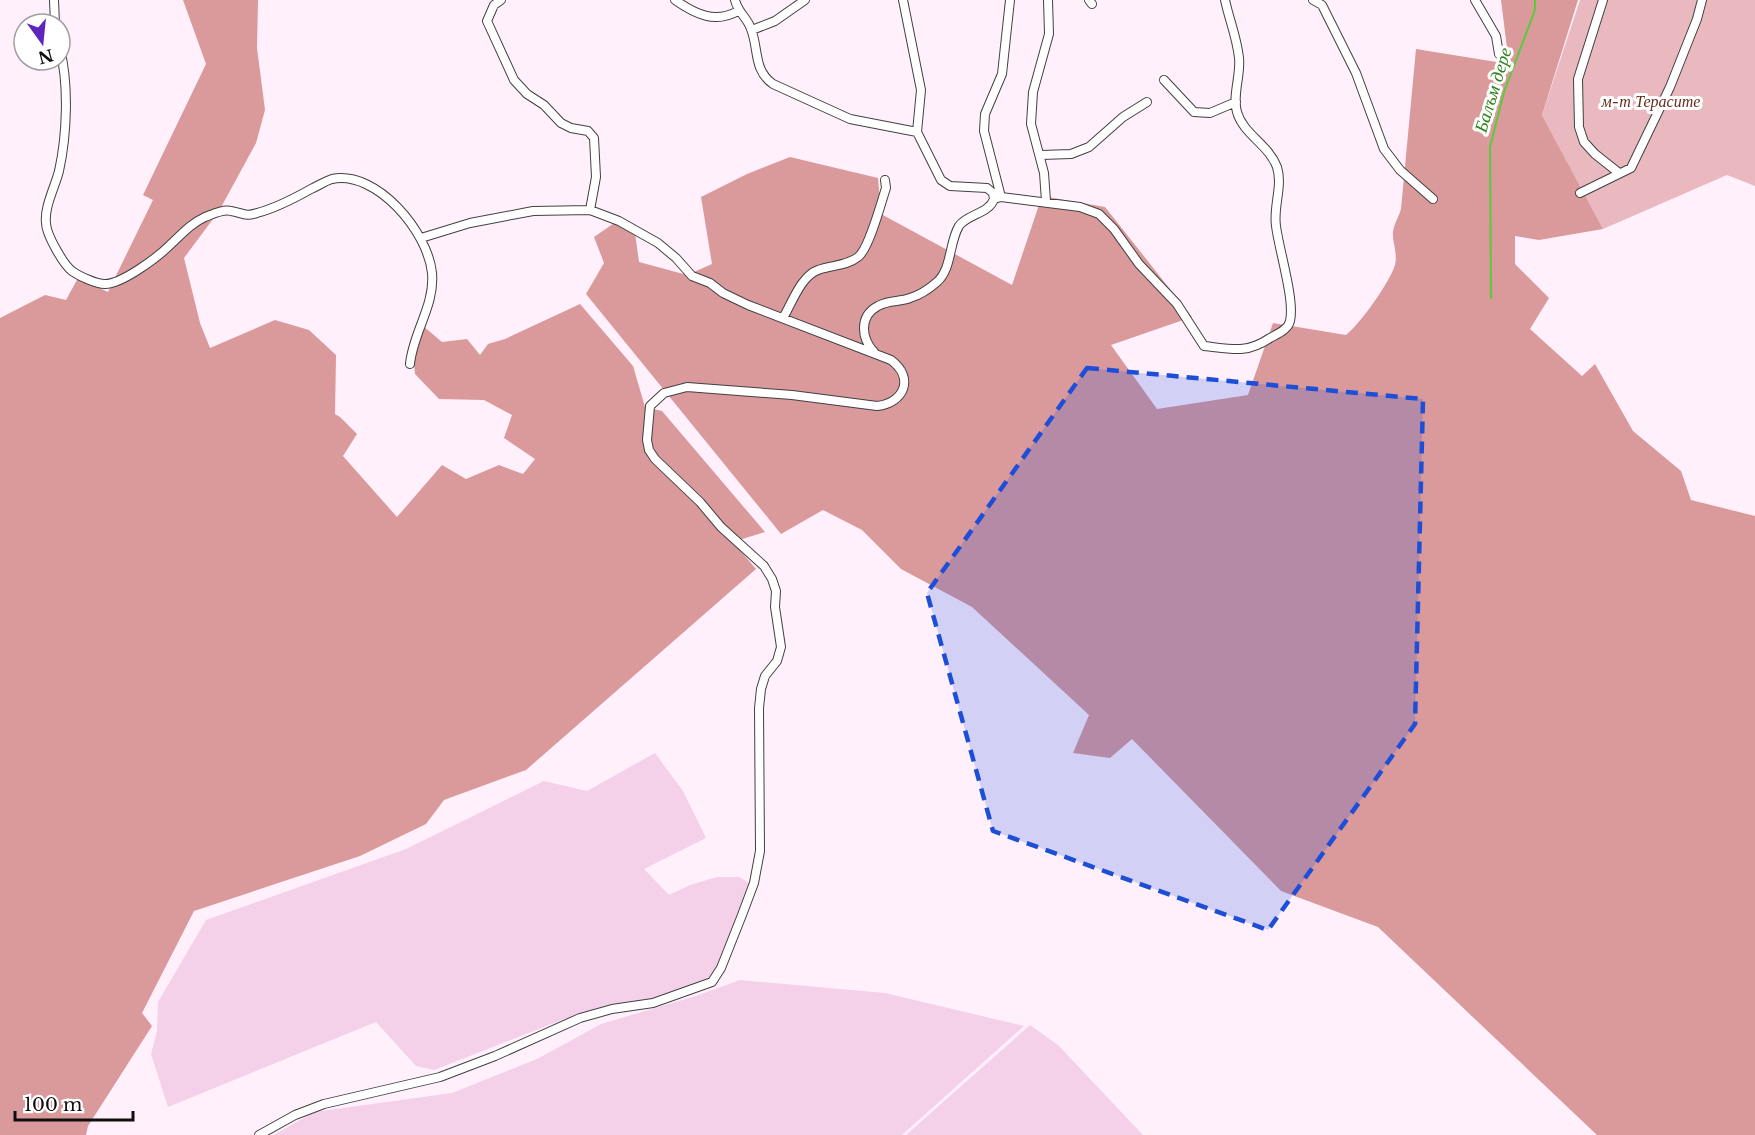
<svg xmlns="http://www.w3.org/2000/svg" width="1755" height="1135" viewBox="0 0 1755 1135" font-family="'Libre Baskerville',serif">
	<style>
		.farmland { fill: #f5d0e9 }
		.green { fill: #e9b9bf }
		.forest { fill: #da999b }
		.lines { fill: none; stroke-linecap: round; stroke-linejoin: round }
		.stream { stroke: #58cc3c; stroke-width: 2 }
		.street-casing { stroke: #414141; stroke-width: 10 }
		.street { stroke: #fff; stroke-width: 8 }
		.marked { fill: #1d4ed8; fill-opacity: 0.2; stroke: #1d4ed8; stroke-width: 4.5; stroke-dasharray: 12 8; stroke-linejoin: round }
		.labels { text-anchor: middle; stroke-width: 6; stroke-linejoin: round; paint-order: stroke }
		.park-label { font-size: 16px; font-style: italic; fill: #662d1f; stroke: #fff }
		.water-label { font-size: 18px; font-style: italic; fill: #278317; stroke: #fff }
	</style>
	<rect width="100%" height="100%" fill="#fff0fc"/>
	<path class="farmland" d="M655,753l28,38 23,47 -62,31 25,26 21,-10 27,-8h22l12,7 -38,93 -9,6 -62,19 -37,5 -43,13 -128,50 -18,-4 -40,-44 -208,85 -17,-53 6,-23 1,-29 48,-82 200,-71 138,-68 43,10z
		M740,980l145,13 139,33 -122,109h-628l40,-23 138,-19 85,-34 64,-35 95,-28z
		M1030,1025l28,20 85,90h-237z"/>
	<path class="green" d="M1580,0h175v186l-28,-11 -124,54 -61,-114z"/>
	<path class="forest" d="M183,0h75l-1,48 8,62 -9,33 -37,68 -35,47 16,65 10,25 65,-28 34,10 27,25 -1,59 5,3 17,17 -14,22 54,61 45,-52 24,14 33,-14 24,9 12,-15 -31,-21 8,-23 -28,-15 -45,-1 -24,-25 -2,-23 10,-25 19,16 25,-3 13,16 8,-11 17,-5 75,-35 53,62 12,41 17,4 103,121 -32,10 23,27 -230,201 -82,30 -18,24 -66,32 -166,55 -52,102 10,13 -64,100 -2,9h-86v-817l45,-23 21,5 12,-22 30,14 45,-92 -10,-5 63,-131z
		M1501,0h77l-36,115 61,114 -64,11 -24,-4v28l34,34 -19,31 52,47 13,-12 38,67 48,40 10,29 64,16v619h-158l-219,-208 -97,-36 -149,-152 -22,19 -37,-5 16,-38 -117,-108 -71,-38 -39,-39 -39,-20 -42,24 -195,-240 18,-31 -10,-26 26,-18 15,14 4,29 48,13 25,-11 -11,-67 46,-23 43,-17 88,21 3,36 131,71 30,-89 63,11 87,110 -81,28 46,64 91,-14 25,-72 73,12c14,-11 44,-53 49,-70 3,-12 -3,-23 -2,-33 1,-8 6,-16 8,-23l15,-160 93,15z"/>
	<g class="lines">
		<path class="stream" d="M1491,298l-1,-151 14,-55 31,-82v-10"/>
		<g class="street-casing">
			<path id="street" d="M54,0l1,24
				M501,0l-7,5 -7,16 27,59 13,14 17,11 17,18 10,5 17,3 6,7 2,39 -6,33
				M675,0c20,14 40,24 63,11
				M735,0c3,13 12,17 16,29 8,20 2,41 22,55l77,35 67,13
				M903,0l18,90 -4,42 24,48 9,6 37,2 6,5 1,6
				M1089,0l3,4
				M1313,0l9,5 34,68 28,76 16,21 33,29
				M1475,0l21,36 3,18
				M1603,0l-25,79 1,48 5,15 11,12 24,19
				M752,30l23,-9 30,-21
				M60,49c9,36 7,86 -1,122 -4,16 -15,36 -13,52 0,11 17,41 26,48 7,5 24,13 33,13 17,0 53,-27 65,-39 12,-11 20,-21 35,-28 8,-3 18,-8 26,-6 12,2 14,6 26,2 19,-5 38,-15 54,-24 7,-3 14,-8 21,-10 45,-9 96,53 100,94 3,33 -19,59 -22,91
				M1164,80l30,32 16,1 26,-11
				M1041,155l30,-1 18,-7 34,-30 24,-15
				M1580,193l51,-25 39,-81 27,-68 5,-19
				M1001,197l-17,-66 1,-17 17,-40 8,-74
				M1046,201l-2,-28 -13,-49 2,-32 16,-58 -1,-34
				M783,318c9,-15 18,-42 35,-48 13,-5 29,-4 40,-13 11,-8 23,-54 28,-69l-1,-8
				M874,352c-13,-14 -15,-36 4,-46 10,-6 22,-4 32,-8 10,-3 19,-9 27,-16 15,-13 12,-40 22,-56 8,-12 30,-12 35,-27l7,-2 79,10 19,7 15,15 25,35 38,40 27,42c28,3 42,8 66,-8 7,-4 18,-8 20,-17 5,-21 -11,-71 -14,-95 -3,-19 7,-40 1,-59 -8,-22 -34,-33 -40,-55 -5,-16 4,-37 2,-54 -2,-20 -10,-39 -14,-58
				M259,1135l36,-20 29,-11 116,-27 55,-21 85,-38 32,-9 41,-6 59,-21 9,-14 21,-53 12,-32 6,-32 -1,-143 2,-19 4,-13 12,-15 4,-14 -6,-40 1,-16 -4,-12 -8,-13 -43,-39 -21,-25 -45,-43 -6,-9 -2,-10 3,-34 14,-13 23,-6 105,8 85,11c27,-3 38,-28 14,-46l-143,-55 -25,-12 -13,-10 -18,-7 -16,-18 -18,-15 -39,-22 -29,-11 -57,1 -63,12 -49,15"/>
		</g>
		<use href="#street" class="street"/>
	</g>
	<path class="marked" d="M1087,368l336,31 -8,325 -147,206 -275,-99 -66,-238z"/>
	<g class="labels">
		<g class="park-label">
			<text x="1651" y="107">м-т Терасите</text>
		</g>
		<g class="water-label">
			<text transform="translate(1493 90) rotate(-73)" y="6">Балъм дере</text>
		</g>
	</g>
	<g transform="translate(42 42) rotate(165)"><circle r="28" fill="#ffffff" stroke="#9f9f9f" stroke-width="1.5"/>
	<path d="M0-4.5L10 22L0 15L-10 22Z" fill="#5d27be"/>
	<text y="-9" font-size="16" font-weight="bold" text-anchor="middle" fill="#0e0e0e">N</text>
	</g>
	<path d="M15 1111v9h118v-9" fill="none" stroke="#0e0e0e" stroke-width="3"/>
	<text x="24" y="1111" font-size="18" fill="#0e0e0e" stroke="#ffffff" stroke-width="4.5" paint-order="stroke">100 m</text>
</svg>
